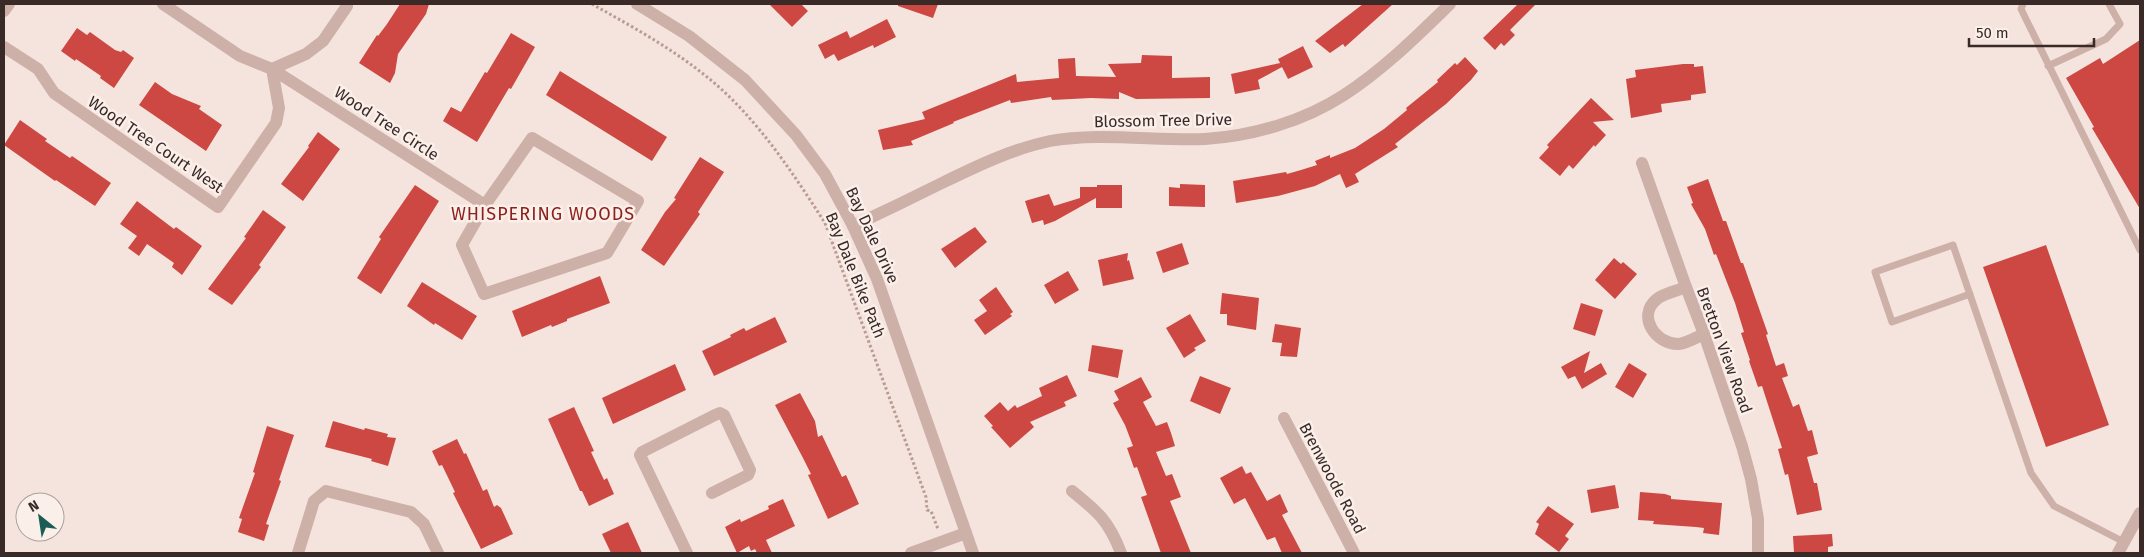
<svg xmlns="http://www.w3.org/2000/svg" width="2144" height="557" viewBox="0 0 2144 557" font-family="'Fira Sans',sans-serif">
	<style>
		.building { fill: #cd4842 }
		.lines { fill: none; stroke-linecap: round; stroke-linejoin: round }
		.path { stroke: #b99b92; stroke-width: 3; stroke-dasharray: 2.5 2.5; stroke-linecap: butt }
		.service { stroke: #cdb1a8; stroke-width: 7 }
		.minor { stroke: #cdb1a8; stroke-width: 12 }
		.tertiary { stroke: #cdb1a8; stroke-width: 12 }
		.labels { text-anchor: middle; stroke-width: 5; stroke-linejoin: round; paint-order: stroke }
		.street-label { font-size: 16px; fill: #392a28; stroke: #fbefea }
		.neighbourhood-label { font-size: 18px; letter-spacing: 1px; fill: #8d211d; stroke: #fbefea }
	</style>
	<rect width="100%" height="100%" fill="#f4e4dd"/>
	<path class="building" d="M400,4h29l-3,10 -28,40 -3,19 -5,10 -31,-20 18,-28 1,1 9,-12z
		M769,4h32l7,7 -16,16z
		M898,4h40l-5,14 -35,-12z
		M1363,4h30l-48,43 -2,-3 -13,9 -15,-12z
		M1518,4h18l-26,26 5,5 -11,11 -3,-3 -6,7 -12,-12z
		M887,19l9,18 -22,11 -1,-3 -35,16 -4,-7 -9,5 -7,-14 29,-14 3,7z
		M77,28l10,7 3,-3 25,18 6,2 2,-2 11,8 -20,30 -14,-10 1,-2 -25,-17 -1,2 -14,-10z
		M511,33l24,14 -24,42 -2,-1 -32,54 -34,-21 8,-14 10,5 24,-40 2,1z
		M2140,40v169l-48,-81 2,-1 -28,-49 34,-20 3,6z
		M1303,46l10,21 -25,12 -10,-20z
		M1142,55l30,1v22l38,-1v21l-74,1 -17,-7v7l-28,-1 -39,2 -1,-3 -40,6 -1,-3 -57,22 1,1 -43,18 2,4 -30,5 -5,-20 47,-11 -3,-7 94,-38 1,8 42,-4 -1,-19 17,-1 1,18 40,1 -8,-13 33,-1z
		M1465,57l13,14 -7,9 -25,24 -51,40 3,3 -43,27 4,8 -13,6 -6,-14 -25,12 -37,10 -42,7 -3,-22 53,-9 1,2 14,-4 16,-5 -2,-4 15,-6v3l25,-10 29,-19 23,-19 -1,-2 32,-26 -1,-2 18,-17 2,2z
		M1280,63l2,4 -24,13 2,9 -25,5 -4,-20z
		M1683,64h11v3l9,-1 3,27 -15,2v5l-30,4 1,8 -31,6 -5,-39 10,-2 -1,-7z
		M560,71l107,66 -15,24 -106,-66z
		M155,82l17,12 29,12 -2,3 23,16 -16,26 -67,-46z
		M1591,98l23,22 -21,2 13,13 -11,12 -1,-2 -21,24 -4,-4 -9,11 -21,-18 10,-11 -2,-2z
		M20,120l27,19 -2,2 25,17 2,-2 39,27 -16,23 -39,-26 -1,1 -51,-36z
		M318,132l22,17 -37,52 -22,-17 28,-37 -1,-1z
		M700,157l24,15 -26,40 2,2 -36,52 -23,-16 24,-38 11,-13 -2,-1z
		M1708,179l15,42h3l15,42h2l25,71 -2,1 10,31 8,-3 4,13 -6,2 11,29 6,-3 9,27 4,-1 6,24 -11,3 7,26h3l5,27 -25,5 -9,-41 -3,1 -7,-26 4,-1 -20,-62 -4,1 -9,-26 1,-1 -9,-27 3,-1 -9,-29 -19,-49 -2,1 -9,-26 -14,-25 2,-1 -6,-16z
		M1180,184l25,1v22l-36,-1v-19l11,1z
		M415,185l24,16 -58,93 -24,-16 24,-39 -2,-2z
		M1097,185h25v23h-26v-10l-41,23 -11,4 -1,-5 -11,3 -7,-22 24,-7 5,12 26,-8v-11h17z
		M137,201l37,28 2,-2 26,19 -20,29 -10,-8 2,-4 -27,-19 -8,12 -11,-8 9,-12 -17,-12z
		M263,210l23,17 -27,38 2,2 -29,38 -24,-16 38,-51 -2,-1z
		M975,227l12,15 -32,26 -14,-19z
		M1182,243l7,21 -26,9 -7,-21z
		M2046,245l63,180 -63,22 -63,-180z
		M1128,253l-1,8 2,-1 5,19 -31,7 -5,-26z
		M1614,258l7,6 2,-2 14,12 -22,25 -20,-19z
		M1068,271l11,19 -24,14 -11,-19z
		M600,276l10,27 -43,16v2l-15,6 -1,-2 -29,12 -10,-26z
		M422,282l55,34 -15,24 -27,-17 -1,2 -27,-19z
		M996,287l17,25 -3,2 2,2 -27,19 -11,-15 13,-9 -8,-11z
		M1222,293l37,5 -3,32 -29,-5v-11h-7z
		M1581,303l22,7 -8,26 -22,-7z
		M1190,314l16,27 -12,7 2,2 -12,8 -18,-30z
		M775,317l12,25 -73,34 -12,-25 29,-14 -1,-2 14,-7 2,3z
		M1275,324l26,4 -4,29 -17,-1 2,-13 -10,-1z
		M1092,345l31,5 -5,28 -30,-7z
		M1590,351l-6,22 17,-10 6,11 -25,15 -7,-13 -7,3 -7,-12z
		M1629,363l18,11 -14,24 -18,-11z
		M675,364l11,26 -73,34 -11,-26z
		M1067,375l10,21 -13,6 2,4 -36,16 4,5 -24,21 -19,-21 2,-1 -9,-10 16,-14 8,9 7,-6 2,3 25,-12 -3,-8z
		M1200,376l31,12 -11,26 -30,-13z
		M1141,377l11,20 -9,5 13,24 11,-4 4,11 4,13 -19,6 10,24 6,-2 9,23 -11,4 21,52h-30l-20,-56 6,-2 -10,-28 -3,1 -7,-20 6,-2 -8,-21 -12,-22 6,-3 -5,-9z
		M800,393l15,28 3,16 4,-2 20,42 4,-2 13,29 -31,15 -20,-44 3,-1 -8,-16 -28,-53z
		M574,407l20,44 -3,1 13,28 3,-2 7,16 -25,12 -7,-15h-2l-32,-72z
		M333,421l31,9 1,-2 23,6 -1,3 9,1 -8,28 -17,-5 1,-2 -47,-12z
		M267,426l27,9 -15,45 2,1 -15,43 3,1 -5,16 -26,-9 4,-13 -3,-1 16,-45 -2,-1z
		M457,439l7,15 2,-1 17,38 4,-2 7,18 3,-2 4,3 12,26 -32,15 -28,-56 2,-1 -13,-27 -3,1 -7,-15z
		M1242,466l4,8 5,-2 16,29 13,-7 8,18 -6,3 20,38h-20l-7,-16 -8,3 -22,-42 -11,6 -14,-26z
		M1615,485l4,23 -28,5 -4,-23z
		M1640,492l25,2 6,2v3l51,4 -3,32 -16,-2 1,-5 -8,-1 -43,-3 1,-3 -16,-1z
		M783,499l12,27 -29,14 6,13h-15l-2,-4 -4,2 -2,-5 -12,7 -12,-26 15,-8 1,3 28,-13 -1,-3z
		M1548,506l26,18 -9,12 4,3 -10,13 -24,-18 4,-10 -3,-2z
		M628,522l14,31h-31l-9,-19z
		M1832,534l1,12 -5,1v6h-34l-1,-17z"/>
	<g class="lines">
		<path class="path" d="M592,4c37,21 76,42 110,69 51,39 89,97 123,150l101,274 1,13 4,1 7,18"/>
		<path class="service" d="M2023,4l-2,5 119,241
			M2048,66l58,-27 14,-15 -11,-20
			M1970,294l-78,28 -17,-50 78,-27 78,228 23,33 70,36"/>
		<path class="minor" d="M163,4l77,52 32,13 213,136 -23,40 22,49 123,-41 31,-52 -106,-63 -47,67
			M4,11l5,-7
			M4,47l34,22 16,24 164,114 58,-84 3,-15 -7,-39
			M272,69l34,-15 17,-13 24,-35 -1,-2
			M1642,163l44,124 18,47 38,112 9,33 7,40v34
			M853,226c30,-14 59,-28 89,-43 35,-17 70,-34 108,-42 47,-9 107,0 155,-2 48,-3 99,-18 139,-44 39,-25 73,-59 106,-91
			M1686,287c-9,4 -21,6 -29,12 -21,17 -1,46 22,45 8,-1 18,-7 25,-10
			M1284,418l70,135
			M1072,491c26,21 37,30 49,62
			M298,553l16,-52 12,-10 85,21 13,12 14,29
			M687,553l-47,-98 2,-3 73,-37 5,-2 4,2 26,55 -2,5 -36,18
			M911,553l55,-20
			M2118,553l22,-40"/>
		<path class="tertiary" d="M637,4l52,32 56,44 51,55 29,39 28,52 24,53 96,274"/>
	</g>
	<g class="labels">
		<g class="street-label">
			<text transform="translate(1163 120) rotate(-1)" y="6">Blossom Tree Drive</text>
			<text transform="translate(387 123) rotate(33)" y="6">Wood Tree Circle</text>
			<text transform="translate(156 144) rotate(34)" y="6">Wood Tree Court West</text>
			<text transform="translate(873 235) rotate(65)" y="6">Bay Dale Drive</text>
			<text transform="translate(856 275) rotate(68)" y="6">Bay Dale Bike Path</text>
			<text transform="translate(1725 350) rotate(70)" y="6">Bretton View Road</text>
			<text transform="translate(1333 478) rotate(62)" y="6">Brenwoode Road</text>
		</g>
		<g class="neighbourhood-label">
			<text x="543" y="220">WHISPERING WOODS</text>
		</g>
	</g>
	<rect width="2144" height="557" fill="none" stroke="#392a28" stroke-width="10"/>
	<g transform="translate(40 517) rotate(330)"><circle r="24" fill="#fbefea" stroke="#ada09c"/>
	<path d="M0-4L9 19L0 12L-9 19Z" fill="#1b5d54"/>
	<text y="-8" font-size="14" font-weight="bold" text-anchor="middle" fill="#392a28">N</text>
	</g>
	<path d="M1969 38v8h125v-8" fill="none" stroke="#392a28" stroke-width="2.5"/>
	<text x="1976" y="38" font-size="15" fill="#392a28" stroke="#fbefea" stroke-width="4" paint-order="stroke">50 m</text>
</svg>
